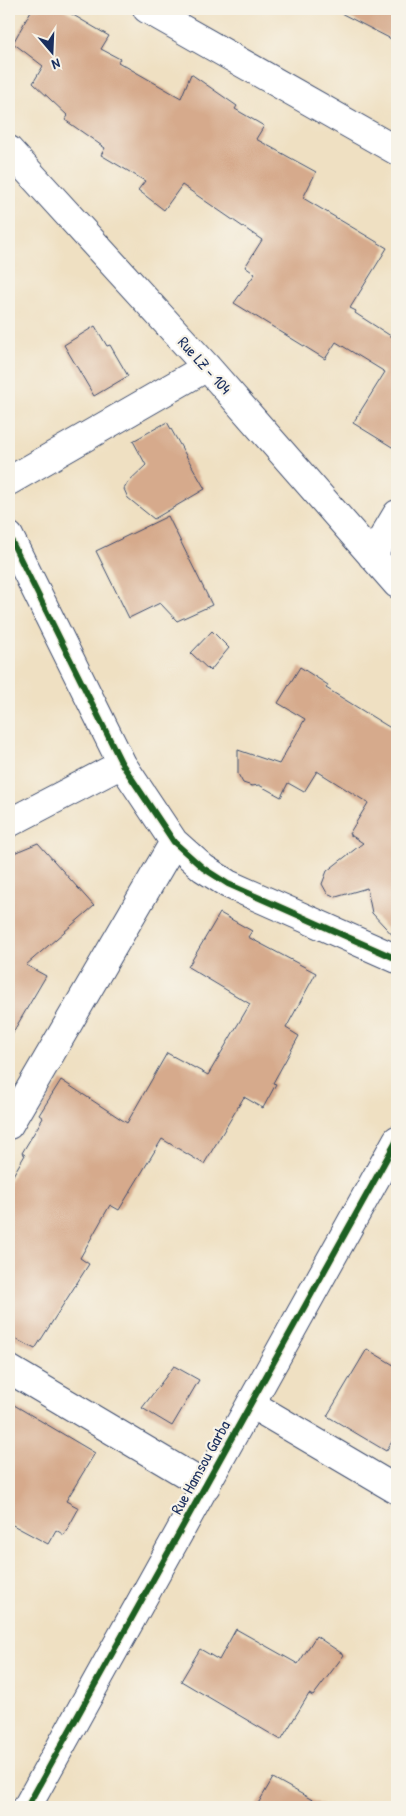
<svg xmlns="http://www.w3.org/2000/svg" width="406" height="1816" viewBox="0 0 406 1816" font-family="'Patrick Hand',sans-serif">
	<style>
		.building { fill: #d6aa8c }
		.lines { fill: none; stroke-linecap: round; stroke-linejoin: round }
		.minor-casing { stroke: #3b4a6d; stroke-width: 30 }
		.tertiary-casing { stroke: #3b4a6d; stroke-width: 30 }
		.minor { stroke: #fff; stroke-width: 28 }
		.tertiary { stroke: #fff; stroke-width: 28 }
		.cycleway-casing { stroke: #f7f3e8; stroke-width: 9 }
		.cycleway { stroke: #1b5e20; stroke-width: 6 }
		.labels { text-anchor: middle; stroke-width: 4.5; stroke-linejoin: round; paint-order: stroke }
		.street-label { font-size: 16px; fill: #1b2f5e; stroke: #f7f3e8 }
	</style>
	<rect width="100%" height="100%" fill="#f7f3e8"/>
	<filter id="ink" filterUnits="userSpaceOnUse"><feTurbulence type="fractalNoise" baseFrequency=".02" numOctaves="2"/><feDisplacementMap in="SourceGraphic" scale="10" xChannelSelector="R" yChannelSelector="G"/><feConvolveMatrix kernelMatrix="1 2 1 2 8 2 1 2 1" color-interpolation-filters="sRGB"/></filter>
	<filter id="wash" filterUnits="userSpaceOnUse"><feTurbulence type="fractalNoise" baseFrequency=".0096" numOctaves="4" result="noise"/><feDisplacementMap in="SourceGraphic" scale="20" xChannelSelector="R" yChannelSelector="G"/><feGaussianBlur stdDeviation="1.12" result="paint"/><feColorMatrix in="noise" values="0 0 0 0 0 0 0 0 0 0 0 0 0 0 0 0 0 1.4 0 .05"/><feComposite in="paint" operator="in"/></filter>
	<g filter="url(#wash)">
		<rect width="100%" height="100%" fill="#efe0c2"/>
		<g id="blocks">
			<path class="building" d="M32,9h31l46,27 -8,13 19,10 -2,3 63,36 10,-24 46,32 -2,3 29,17 -8,13 60,33 -13,26 84,50 -37,60 6,3 -1,2 42,27v110l-44,-27 32,-51 -49,-30 -11,17 -91,-56 21,-29 -10,-7 17,-27 -80,-55 -18,25 -26,-20 7,-9 -44,-26 4,-7 -40,-28 3,-4 -35,-33 10,-17 -30,-23z
				M333,9h64v33z
				M95,326l12,20 3,-1 18,31 -34,20 -30,-51z
				M167,422l38,67 -51,30 -26,-21 -4,-9 4,-7 18,-17 -13,-24z
				M168,516l44,89 -35,16 -17,-18 -31,15 -33,-67z
				M212,631l17,17 -19,23 -19,-18z
				M300,667l28,18 -2,3 71,44v208l-25,-27 -5,-25 -31,9 -9,-4 -5,-9 5,-13 36,-28 -14,-9 19,-31 -51,-32 -13,21 -16,-9 -7,14 -22,-12 -7,1 -9,-3 -5,-9v-24l41,14 26,-45 -27,-16z
				M38,843l56,63 -68,59 20,11 -37,63v-184z
				M220,913l32,18 -4,6 68,36 -30,55 13,8 -26,47 3,1 -13,24 -19,-11 -40,67 -42,-25 -43,71 -9,-5 -30,53 9,6 -54,85 -26,-13v-154l16,-27 -3,-2 21,-35 -4,-3 22,-35 66,43 40,-70 41,22 42,-71 -62,-37z
				M367,1349l30,18v67l-11,17 -59,-35z
				M174,1366l25,14 -27,46 -30,-18z
				M9,1402l86,51 -29,48 13,7 -15,27 -8,-5 -8,14 -39,-21z
				M236,1629l62,35 18,-28 28,19 -31,41 -4,-2 -28,46 -100,-59 19,-32 19,11z
				M273,1778l52,29h-69z"/>
		</g>
	</g>
	<g filter="url(#ink)">
		<use href="#blocks" fill-opacity="0" stroke="#3b4a6d" stroke-width="1"/>
		<g class="lines">
			<g class="minor-casing">
				<path id="minor" d="M147,9l250,142
					M9,150l198,217 190,217
					M9,481l198,-114
					M9,536l113,228 52,78 29,26 25,16 169,75
					M372,556l25,-42
					M9,823l113,-59
					M9,1125l165,-283
					M9,1369l197,117
					M251,1404l146,86"/>
			</g>
			<g class="tertiary-casing">
				<path id="tertiary" d="M27,1807l370,-667"/>
			</g>
			<use href="#minor" class="minor"/>
			<use href="#tertiary" class="tertiary"/>
			<g class="cycleway-casing">
				<path id="cycleway" d="M9,536l113,228 52,78 29,26 25,16 169,75
					M27,1807l370,-667"/>
			</g>
			<use href="#cycleway" class="cycleway"/>
		</g>
	</g>
	<g class="labels">
		<g class="street-label">
			<text transform="translate(205 365) rotate(48)" y="6">Rue LZ - 104</text>
			<text transform="translate(200 1467) rotate(-61)" y="6">Rue Hamsou Garba</text>
		</g>
	</g>
	<rect width="406" height="1816" fill="none" stroke="#f7f3e8" stroke-width="30"/>
	<g transform="translate(52 52) rotate(161)" stroke="#f7f3e8" stroke-width="4" paint-order="stroke">
	<path d="M0-4L9 19L0 12L-9 19Z" fill="#1b2f5e"/>
	<text y="-8" font-size="14" font-weight="bold" text-anchor="middle" fill="#1b2f5e">N</text>
	</g>
</svg>
